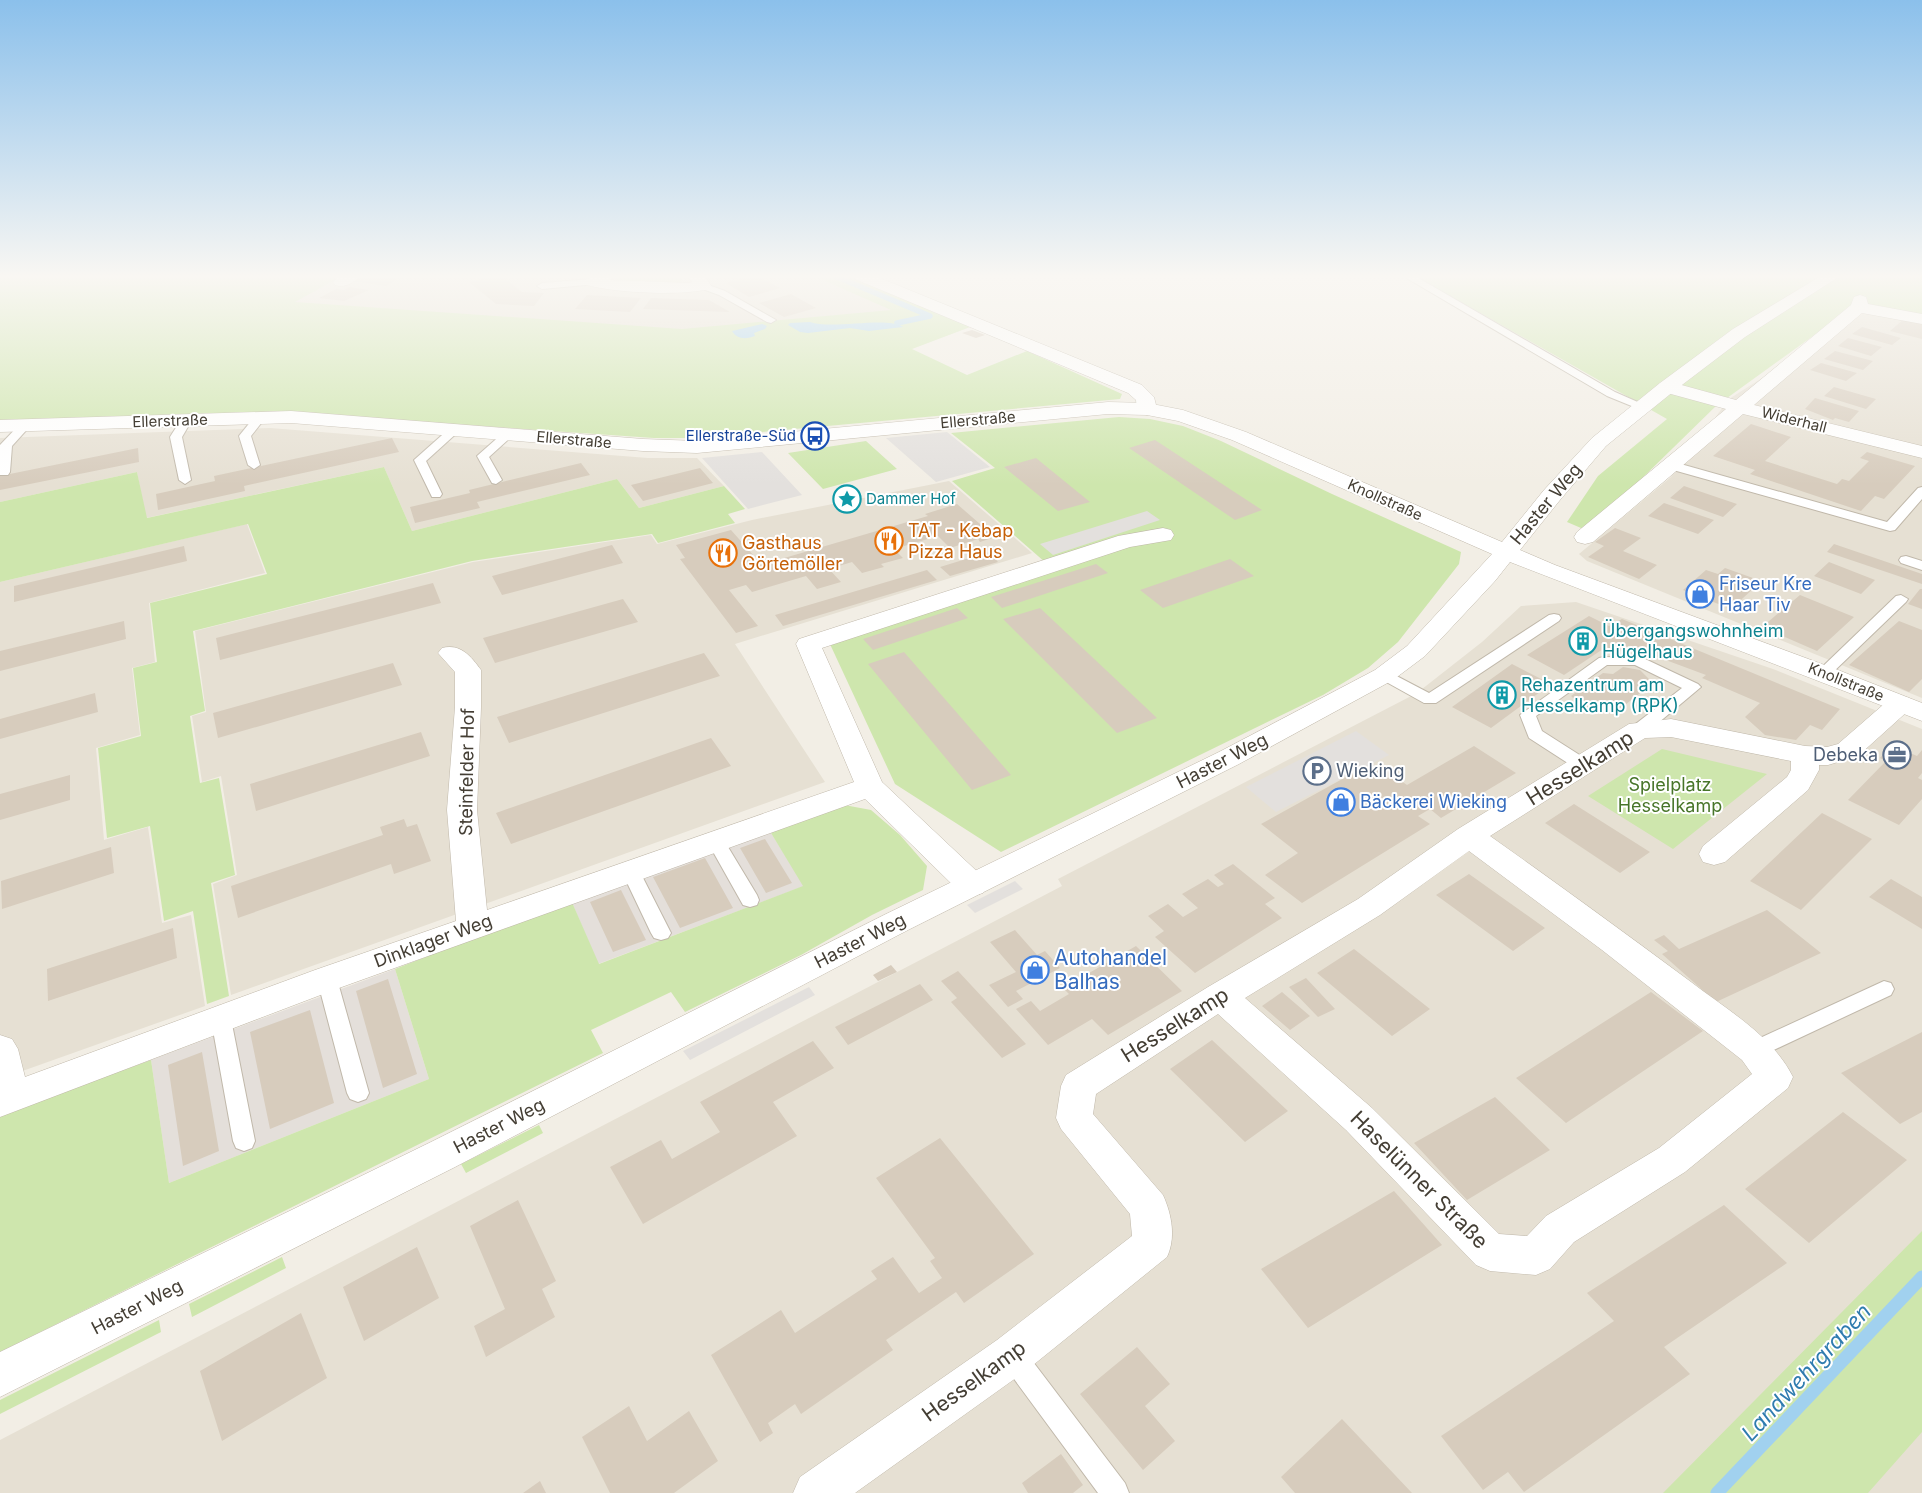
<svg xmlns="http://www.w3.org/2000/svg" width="1922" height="1493" viewBox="0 0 1922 1493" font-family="Inter,sans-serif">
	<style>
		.residential { fill: #e6e0d3 }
		.industrial { fill: #e4dfda }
		.green { fill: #cee6ad }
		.parking { fill: #e3e0dd }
		.water { fill: #a1d1ef }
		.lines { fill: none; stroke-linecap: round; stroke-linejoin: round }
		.stream-far1 { stroke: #a1d1ef; stroke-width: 5.5 }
		.stream { stroke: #a1d1ef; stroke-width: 13 }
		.building { fill: #d7ccbd }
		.service-casing { stroke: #c0b8aa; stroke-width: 2 }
		.minor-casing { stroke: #c0b8aa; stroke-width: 1 }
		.tertiary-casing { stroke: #c0b8aa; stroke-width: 1 }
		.service { fill: #fff; fill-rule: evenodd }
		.minor { fill: #fff; fill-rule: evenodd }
		.tertiary { fill: #fff; fill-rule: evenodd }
		.labels { text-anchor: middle; stroke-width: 4; stroke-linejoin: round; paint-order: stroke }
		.far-street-label { font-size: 15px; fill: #443e34; stroke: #fff }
		.far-transit-label { font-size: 15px; fill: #164399; stroke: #fff; text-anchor: end }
		.far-culture-label { font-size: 15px; fill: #0d838f; stroke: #fff; text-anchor: start }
		.street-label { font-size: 18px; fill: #443e34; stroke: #fff }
		.food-label { font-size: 18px; fill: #c56008; stroke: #fff; text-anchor: start }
		.shop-label { font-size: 18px; fill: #366cbe; stroke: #fff; text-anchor: start }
		.culture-label { font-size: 18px; fill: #0d838f; stroke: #fff; text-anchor: start }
		.service-label { font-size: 18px; fill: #4e5e75; stroke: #fff; text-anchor: end }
		.park-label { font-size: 18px; fill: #477529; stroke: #fff }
		.near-street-label { font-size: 21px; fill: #443e34; stroke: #fff }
		.near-shop-label { font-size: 21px; fill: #366cbe; stroke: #fff; text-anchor: start }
		.near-water-label { font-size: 22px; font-style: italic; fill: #2f7caf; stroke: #fff }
	</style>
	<rect width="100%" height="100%" fill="#f2eee5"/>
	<path class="residential" d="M293,276h555l122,51 -59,22 -681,-29z
		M1865,312l57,10v376l-335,-137 -8,-7 92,-77 58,-78z
		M270,428l378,30h49l27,28 -85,22 -22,-29 -205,52 -28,-64 -238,51 -9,-46 -137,30v-64z
		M949,481l83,72 -297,91 90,138 -594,213 -18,-111 24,-9 -16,-99 -19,6 -10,-66 14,-4 -11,-81 278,-69 178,-27 6,9 95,-24z
		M247,524l18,49 -116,30 6,59 -23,6 8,67 -44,13 8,92 44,-13 14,96 29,-8 14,91 -205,73v-497z
		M1576,602l197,67 149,60v764h-1922v-53l1062,-554 -4,-7 359,-186 65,-51 39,-36z"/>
	<path class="industrial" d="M768,828l36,58 -206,78 -27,-64z
		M395,969l34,110 -260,104 -18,-123z"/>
	<path class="green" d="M0,276h342l-47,26 387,27 209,-19 -77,-34h34l122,51 -58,22 55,26 60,-24 95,43 -2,5 -422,39h-44l-379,-26 -275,9z
		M620,276h55l7,4 -3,3 -64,-2z
		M1415,276h507v41l-66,-12 -140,101 -128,125 -21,-9 31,-46 69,-57z
		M1119,417l31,2 33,7 38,15 111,53 129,58 -2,12 -61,78 -30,26 -45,27 -322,157 -106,-68 -66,-142 225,-72 -102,-89 43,-13 -44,-35z
		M866,441l31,28 -74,20 -35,-36z
		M384,467l28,64 205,-52 22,29 85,-22 21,23 -17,5 7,9 -77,20 -6,-9 -180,27 -279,70 12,80 -15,5 10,67 19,-5 16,97 -24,8 18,113 -22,8 -14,-93 -29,10 -14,-95 -43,12 -9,-90 43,-12 -8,-68 24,-6 -7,-59 117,-29 -19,-50 -248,58v-80l137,-30 10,46z
		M1662,749l105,25 -94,75 -85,-53z
		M839,804l32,6 29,25 27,31 -4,24 -51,25 -71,40 -116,57 -14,-20 -80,38 12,23 -603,299v-237l151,-55 18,123 260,-104 -34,-110 176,-69 28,64 204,-78 -35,-58z
		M539,1125l4,8 -77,40 -5,-9z
		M1922,1231v201l-54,61h-205z
		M282,1257l4,11 -94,49 -3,-13z
		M159,1320l2,12 -161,82v-14z"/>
	<path class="parking" d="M947,432l43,35 -54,15 -50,-44z
		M762,452l40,43 -54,14 -46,-51z
		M1147,511l13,9 -107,35 -13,-11z
		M1356,731l33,24 -113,57 -30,-25z
		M1015,881l8,8 -48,24 -8,-8z
		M809,987l6,8 -125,65 -7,-9z"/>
	<path class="water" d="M810,322c22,8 77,-6 93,5l-34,4 -19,-3 -42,5 -8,-1 -12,-7 2,-2z
		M762,324l5,2 -2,3 -11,4 1,3c-8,3 -18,4 -23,-5z"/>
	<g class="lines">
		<path class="stream-far1" d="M835,276l95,40 -33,7"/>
		<path class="stream" d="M1717,1493l205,-216"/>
	</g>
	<path class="building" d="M362,276h17l19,3 -12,7 -33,-5z
		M493,276h9l20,16 22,1 -10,13 -38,-2 -27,-22z
		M752,276h6l22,12 -31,9 -23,-14z
		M349,287l20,3 -25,11 -25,-3 17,-9 8,1z
		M791,294l25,14 -32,9 -25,-14z
		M587,295l54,3 -11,14 -55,-3z
		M651,298l58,2 21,12 -87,-3z
		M1904,319l18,4v16l-32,-8z
		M1862,327l39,11 -9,7 -40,-11z
		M972,330l13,5 -9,3 -14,-5z
		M1848,338l34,9 -11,9 -33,-10z
		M1835,351l38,10 -10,9 -39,-11z
		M1821,363l36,10 -11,8 -36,-11z
		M1834,387l42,12 -10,10 -42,-13z
		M1815,398l44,13 -10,11 -14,-4 -2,2 -28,-11z
		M1751,424l40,13 -26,24 72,23 5,-5 7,2 20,-20 -9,-3 7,-6 48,14 -31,33 -9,-3 -14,15 -111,-37 5,-4 -42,-14z
		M392,438l7,14 -155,34 1,5 -87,19 -2,-16 59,-13 -1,-5z
		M1155,440l107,70 -27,10 -106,-72z
		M138,448l1,14 -139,28v-14z
		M1036,458l54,44 -32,9 -54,-44z
		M581,463l9,12 -113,27 3,6 -65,15 -5,-16 60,-14 -1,-3z
		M700,468l13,15 -70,18 -12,-16z
		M1684,486l53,18 -14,13 -53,-19z
		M1664,503l50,17 -16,14 -50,-18z
		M957,504l38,33 -15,5 -2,-3 -28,9 -12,-12 -44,13 9,9 -22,6 3,3 -22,6 -10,-11 -23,7 12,13 -24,7 -11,-13 -54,16 -6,-7 -17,5 29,36 -22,7 -56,-74 5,-1 -9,-13 55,-15 23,26 -8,2 7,9 175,-51 -3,-2z
		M1615,528l26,10 -18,13 34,14 -18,14 -51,-22 16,-11 -9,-4z
		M1834,544l88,30v10l-95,-32z
		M612,545l11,18 -121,32 -10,-19z
		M184,546l3,15 -173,41v-16z
		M989,552l9,10 -48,14 -10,-9z
		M1230,559l24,17 -91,32 -23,-18z
		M1829,562l46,18 -14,14 -47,-18z
		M1096,564l12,9 -106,35 -11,-11z
		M1725,568l28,10 -7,7 8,3 -23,21 -48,-19 23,-20 12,4z
		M927,570l10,10 -154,46 -8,-11z
		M433,583l8,20 -221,57 -4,-22z
		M1920,589h2v20l-14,-5z
		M1800,595l54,22 -37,34 -55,-24z
		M623,599l15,23 -143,41 -12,-25z
		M957,608l11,10 -95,32 -10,-11z
		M1040,608l117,110 -40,15 -114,-114z
		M1589,616l20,10 13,-7 218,90 -18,21 -12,-5 -14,15 -31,-5 -20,-18 15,-14 -58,-25 4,-3 -78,-29 -10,7 -12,-6 -42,28 -37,-20z
		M124,621l2,18 -126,32v-20z
		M1899,621l23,9v49l-13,13 -60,-27z
		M904,652l107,123 -39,15 -104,-126z
		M704,653l16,23 -211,67 -12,-26z
		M393,663l9,22 -184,53 -5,-25z
		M1512,664l39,20 -60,44 -39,-21z
		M1623,667l17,3 13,13 -32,25 -16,-3 -8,5 -12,-1 -14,-13 32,-23 10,1z
		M95,693l3,19 -98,27v-20z
		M421,732l9,24 -174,55 -6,-27z
		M711,738l20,28 -220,78 -15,-31z
		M1892,745l25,11 5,-6v23l-4,5 4,2v19l-23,26 -51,-25 38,-39 -6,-3z
		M1474,746l42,27 -75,45 -11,-9 -12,7 12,8 -128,79 -37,-28 33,-22 -37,-29 94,-52 5,4 19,-10 28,19z
		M70,775v25l-70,20v-26z
		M1574,804l76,48 -30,21 -75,-50z
		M1822,813l50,26 -71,71 -51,-29z
		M404,819l3,8 10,-3 14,37 -37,13 -3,-10 -153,54 -7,-32 152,-51 -3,-8z
		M765,839l27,44 -26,10 -26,-45z
		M111,847l3,26 -112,36 -1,-28z
		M705,858l28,50 -53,20 -27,-51z
		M1233,864l42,34 -10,6 17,14 -87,55 -40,-36 9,-6 -16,-15 20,-12 15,13 15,-9 -16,-14 26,-15 10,8 6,-3 -10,-9z
		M1469,874l76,54 -32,23 -77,-56z
		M1891,879l31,18v32l-53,-32z
		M621,890l25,50 -33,12 -23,-50z
		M1767,910l54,43 -105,49 -54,-48 6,-3 -14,-11 10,-5 15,14z
		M173,928l4,30 -129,43 -1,-32z
		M1015,930l22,25 8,-4 15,17 -44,23 7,8 -15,8 -19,-22 27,-13 -26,-30z
		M1136,946l46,45 -74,44 -16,-16 -44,26 -32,-36 15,-8 9,10 29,-17 -6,-6z
		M1354,949l76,60 -38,27 -75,-63z
		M891,965l6,7 -19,9 -5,-6z
		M958,971l68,73 -24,14 -51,-56 6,-4 -16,-17z
		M1306,978l29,31 -17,8 -29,-30z
		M388,979l29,95 -34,14 -27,-97z
		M920,984l13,16 -85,45 -13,-18z
		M1282,992l28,24 -20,14 -28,-24z
		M1651,992l52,39 -137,92 -50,-45z
		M310,1010l24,93 -64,26 -20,-97z
		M1922,1032v80l-22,12 -59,-51z
		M1212,1040l76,71 -43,31 -75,-73z
		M813,1041l21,27 -61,34 24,34 -154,88 -33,-57 51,-27 11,19 48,-27 -20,-30z
		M202,1052l17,99 -36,15 -15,-101z
		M1495,1097l55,53 -83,50 -53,-57z
		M1843,1112l64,48 -98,83 -64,-54z
		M940,1138l94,116 -70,49 -8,-11 -70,48 7,10 -92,64 -6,-10 -27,19 5,10 -13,9 -49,-87 70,-45 14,23 82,-54 -6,-8 22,-14 26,36 23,-15 -12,-17 5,-3 -59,-80z
		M1394,1191l48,54 -134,83 -47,-59z
		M518,1200l38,81 -14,8 13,28 -69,40 -12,-31 31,-17 -35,-83z
		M1724,1205l63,58 -123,84 26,27 -166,118 -16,-20 -25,18 -42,-54 173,-115 -27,-28z
		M417,1247l22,51 -75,43 -21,-54z
		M301,1313l26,65 -105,63 -22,-70z
		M1137,1347l33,37 -25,22 30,35 -32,29 -63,-76z
		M629,1406l18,35 42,-30 29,50 -44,32h-64l-28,-56z
		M1342,1419l70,74h-117l-14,-16z
		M1061,1454l22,31 -10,8h-45l-6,-10z
		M540,1481l6,12h-23z"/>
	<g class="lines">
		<g class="service-casing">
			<path id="service" d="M1403,276h12l200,116 34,15 -6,3 -4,-1 -32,-13z
				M593,279l3,1v4l-54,5 -5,-3 5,-3z
				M703,283l22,8 51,29 -5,3 -4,-1 -48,-27 -19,-7v-4z
				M260,414l6,3 -15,19 9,29 -6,4 -6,-4 -9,-29 17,-21z
				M186,417l6,3 -10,17 9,43 -6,4 -6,-4 -9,-43 12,-19z
				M25,422l6,3 -19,21 -2,26 -2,3h-8v-30l21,-22z
				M454,427l6,3 -2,2 -32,29 16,33 -2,3h-8l-18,-37 36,-32z
				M507,432l4,1 2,2 -2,2 -22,20 13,23 -6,4 -4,-1 -15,-27 26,-23z
				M1670,461l217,61 31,-34 4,-1v12l-27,31 -5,1 -224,-63 -2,-3 2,-3z
				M1906,556l16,5v9l-21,-7 -2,-3 2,-3z
				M1901,595l7,4 -2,3 -77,74h-10l-3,-3 3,-3 77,-74z
				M1554,614l5,1 2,3 -2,3 -123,82h-12l-45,-25 -3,-3 3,-3h10l40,21 120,-78z
				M1604,657l39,1 55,26 3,3 -56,47h-12l-2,-4 2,-4 49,-38 -47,-23h-28l-71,51 6,15 47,30 2,4 -2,4 -6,1 -6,-1 -48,-31 -9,-23 79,-57z
				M716,835l6,2 35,58 2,5 -2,5 -7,2 -7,-2 -36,-64 3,-4z
				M630,864l6,1 3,5 32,63 -3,5 -7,2 -7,-2 -3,-5 -30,-63 3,-5z
				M327,971l7,3 3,5 32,114 -3,6 -8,3 -8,-3 -3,-6 -30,-114 3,-5z
				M1884,981l7,2 3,6 -3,6 -130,61 -7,3 -7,-3 -3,-6 3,-6z
				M221,1011l7,2 3,6 24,122 -3,7 -8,3 -8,-3 -3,-7 -22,-122 3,-6z
				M1012,1342l9,4 104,137 4,10h-31l-95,-129 -4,-9 4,-9z"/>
		</g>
		<g class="minor-casing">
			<path id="minor" d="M339,276h20c-6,8 -15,12 -24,9l-2,-3z
				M593,276h21l-5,4 78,3 6,-1 -8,-6h20l6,10 -2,3c-29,7 -93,4 -122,-4l-2,-3z
				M853,276h22l267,109 12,12 3,12 -3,4 -7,2 -7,-2 -3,-4 -1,-9 -8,-7 -273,-114z
				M1860,295l6,2 2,7 54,10v10l-60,-11 -108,92 168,41v12l-179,-44 -150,128 -8,2 -8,-2 -3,-5 3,-5 149,-123 -66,-18 -2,-4 2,-4 7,-2 69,19 115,-95 3,-8z
				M1163,528l8,2 3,5 -3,5 -41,7 -308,101 60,134 101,95 4,8 -4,8 -11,3 -11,-3 -96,-94 -526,189 -339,129v-82l12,4 6,10 7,28 290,-107 141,-49 -9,-111 8,-103v-35l-17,-19 4,-5c18,-5 29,8 39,22v37l-4,103 10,100 367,-128 -58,-138 3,-5 319,-103z
				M1900,696l9,2 4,6 -4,6 -51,46 -30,9h-9v5l-11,20 -83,72 -11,3 -11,-3 -4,-8 4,-8 84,-69 4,-7v-9l-120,-24 -26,1 -155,98c68,48 135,97 201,146 36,28 81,53 102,95l-5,11 -103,84 -111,70 -24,27 -14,6 -46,-4 -14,-6 -130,-135 -128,-116 -122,80 -3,20 70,81c9,20 13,43 4,62l-140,113 -172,123h-62l7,-16 197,-137 135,-104 -2,-22 -69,-85 -5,-11 5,-32 5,-11 142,-88 150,-88 100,-70 171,-105 42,-5 134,27 22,1 11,-3 53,-46zM1469,851l133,99 140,110 10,14 -93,74 -113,68 -19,20 -28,-2 -127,-126 -127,-110 135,-83z"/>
		</g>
		<g class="tertiary-casing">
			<path id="tertiary" d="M1821,276h19l-95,61 -71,54 -68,55 -46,54 -40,50 35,15 283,105 84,33v18l-412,-159 -15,19 -70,75 -32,24 -154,84 -331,166 -453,237 -455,230v-45l429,-209 457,-229 333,-162 156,-82 32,-24 85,-92 -260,-114 -54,-19 -31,-6 -39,-1 -411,39 -54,-2 -352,-28 -291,9v-12l291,-9 352,28 54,2 411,-39 39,1 36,7 63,22 256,110 42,-52 48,-52 68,-55 73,-54z"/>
		</g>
		<use href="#service" class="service"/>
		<use href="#minor" class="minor"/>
		<use href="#tertiary" class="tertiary"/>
	</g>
	<linearGradient id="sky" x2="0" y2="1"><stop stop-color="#8bc0eb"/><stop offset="0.57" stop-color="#f9f7f3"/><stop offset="1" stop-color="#f9f7f3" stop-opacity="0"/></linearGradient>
	<rect width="1922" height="485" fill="url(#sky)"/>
	<defs>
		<g id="bus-ring" transform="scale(1.4375)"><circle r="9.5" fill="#fff" stroke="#1a4fb4" stroke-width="1.5"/><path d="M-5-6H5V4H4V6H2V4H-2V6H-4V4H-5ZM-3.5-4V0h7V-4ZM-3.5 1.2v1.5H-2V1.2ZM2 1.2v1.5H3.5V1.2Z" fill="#1a4fb4"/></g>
		<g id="sight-ring" transform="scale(1.4375)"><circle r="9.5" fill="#fff" stroke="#0f9aa8" stroke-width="1.5"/><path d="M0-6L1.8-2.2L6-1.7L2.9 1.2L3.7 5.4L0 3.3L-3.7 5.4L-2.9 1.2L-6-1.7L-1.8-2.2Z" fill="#0f9aa8"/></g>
		<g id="restaurant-ring" transform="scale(1.4375)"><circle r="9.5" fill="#fff" stroke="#e8710a" stroke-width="1.5"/><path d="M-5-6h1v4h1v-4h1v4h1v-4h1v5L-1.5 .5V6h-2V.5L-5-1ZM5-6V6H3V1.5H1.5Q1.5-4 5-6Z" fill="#e8710a"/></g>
		<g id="shop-ring" transform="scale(1.4375)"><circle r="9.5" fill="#fff" stroke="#3f7fe0" stroke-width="1.5"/><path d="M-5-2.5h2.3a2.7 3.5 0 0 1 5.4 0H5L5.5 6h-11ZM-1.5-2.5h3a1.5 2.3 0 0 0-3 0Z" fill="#3f7fe0"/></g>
		<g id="building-ring" transform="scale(1.4375)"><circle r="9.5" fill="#fff" stroke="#0f9aa8" stroke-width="1.5"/><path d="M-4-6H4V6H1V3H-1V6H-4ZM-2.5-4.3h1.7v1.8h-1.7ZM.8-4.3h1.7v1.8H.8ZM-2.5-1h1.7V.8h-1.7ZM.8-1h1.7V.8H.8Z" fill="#0f9aa8"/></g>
		<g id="office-ring" transform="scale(1.4375)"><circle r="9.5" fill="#fff" stroke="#5c6f8a" stroke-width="1.5"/><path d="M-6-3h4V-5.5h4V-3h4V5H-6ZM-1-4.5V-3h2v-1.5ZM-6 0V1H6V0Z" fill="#5c6f8a"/></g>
		<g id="parking-ring" transform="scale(1.4375)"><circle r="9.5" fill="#fff" stroke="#5c6f8a" stroke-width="1.5"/><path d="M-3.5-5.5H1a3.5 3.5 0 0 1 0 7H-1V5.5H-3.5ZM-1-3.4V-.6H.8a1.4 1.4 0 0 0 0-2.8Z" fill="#5c6f8a"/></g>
	</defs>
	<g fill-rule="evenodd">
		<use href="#bus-ring" x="815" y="436"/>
		<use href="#sight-ring" x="847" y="499"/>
		<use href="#restaurant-ring" x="889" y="541"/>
		<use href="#restaurant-ring" x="723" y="553"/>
		<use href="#shop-ring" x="1700" y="594"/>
		<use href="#building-ring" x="1583" y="641"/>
		<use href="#building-ring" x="1502" y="695"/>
		<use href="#office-ring" x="1897" y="755"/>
		<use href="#parking-ring" x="1317" y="771"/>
		<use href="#shop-ring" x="1341" y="802"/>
		<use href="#shop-ring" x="1035" y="970"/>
	</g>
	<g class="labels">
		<g class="far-street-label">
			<text transform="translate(978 420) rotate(-5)" y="5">Ellerstraße</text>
			<text transform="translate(1794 420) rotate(14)" y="5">Widerhall</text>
			<text transform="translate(170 421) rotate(-2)" y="5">Ellerstraße</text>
			<text transform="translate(574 440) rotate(5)" y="5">Ellerstraße</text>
			<text transform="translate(1385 500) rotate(24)" y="5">Knollstraße</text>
			<text transform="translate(1846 682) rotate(22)" y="5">Knollstraße</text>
		</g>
		<g class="far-transit-label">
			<text x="796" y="441">Ellerstraße-Süd</text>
		</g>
		<g class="far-culture-label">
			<text x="866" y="504">Dammer Hof</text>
		</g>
		<g class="street-label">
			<text transform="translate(1546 504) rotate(-50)" y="6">Haster Weg</text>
			<text transform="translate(1222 761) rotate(-27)" y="6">Haster Weg</text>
			<text transform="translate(467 772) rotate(-89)" y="6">Steinfelder Hof</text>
			<text transform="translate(433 941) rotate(-20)" y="6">Dinklager Weg</text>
			<text transform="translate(860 941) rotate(-27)" y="6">Haster Weg</text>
			<text transform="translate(499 1126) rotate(-27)" y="6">Haster Weg</text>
			<text transform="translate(137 1307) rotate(-27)" y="6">Haster Weg</text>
		</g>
		<g class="food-label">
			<text x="908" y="537">TAT - Kebap<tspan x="908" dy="21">Pizza Haus</tspan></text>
			<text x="742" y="549">Gasthaus<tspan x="742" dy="21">Görtemöller</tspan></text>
		</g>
		<g class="shop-label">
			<text x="1719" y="590">Friseur Kre<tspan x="1719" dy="21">Haar Tiv</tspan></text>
			<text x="1360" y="808">Bäckerei Wieking</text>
		</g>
		<g class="culture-label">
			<text x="1602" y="637">Übergangswohnheim<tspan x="1602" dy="21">Hügelhaus</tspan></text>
			<text x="1521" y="691">Rehazentrum am<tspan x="1521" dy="21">Hesselkamp (RPK)</tspan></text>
		</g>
		<g class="service-label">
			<text x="1878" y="761">Debeka</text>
			<text x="1336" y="777" text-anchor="start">Wieking</text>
		</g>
		<g class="park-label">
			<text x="1670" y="791">Spielplatz<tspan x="1670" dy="21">Hesselkamp</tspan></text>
		</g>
		<g class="near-street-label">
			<text transform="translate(1580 768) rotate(-32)" y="7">Hesselkamp</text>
			<text transform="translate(1175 1025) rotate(-32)" y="7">Hesselkamp</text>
			<text transform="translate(1419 1180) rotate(45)" y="7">Haselünner Straße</text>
			<text transform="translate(974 1381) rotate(-36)" y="7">Hesselkamp</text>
		</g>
		<g class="near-shop-label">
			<text x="1054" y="965">Autohandel<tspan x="1054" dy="24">Balhas</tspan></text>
		</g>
		<g class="near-water-label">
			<text transform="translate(1806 1372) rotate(-47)" y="8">Landwehrgraben</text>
		</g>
	</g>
</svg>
